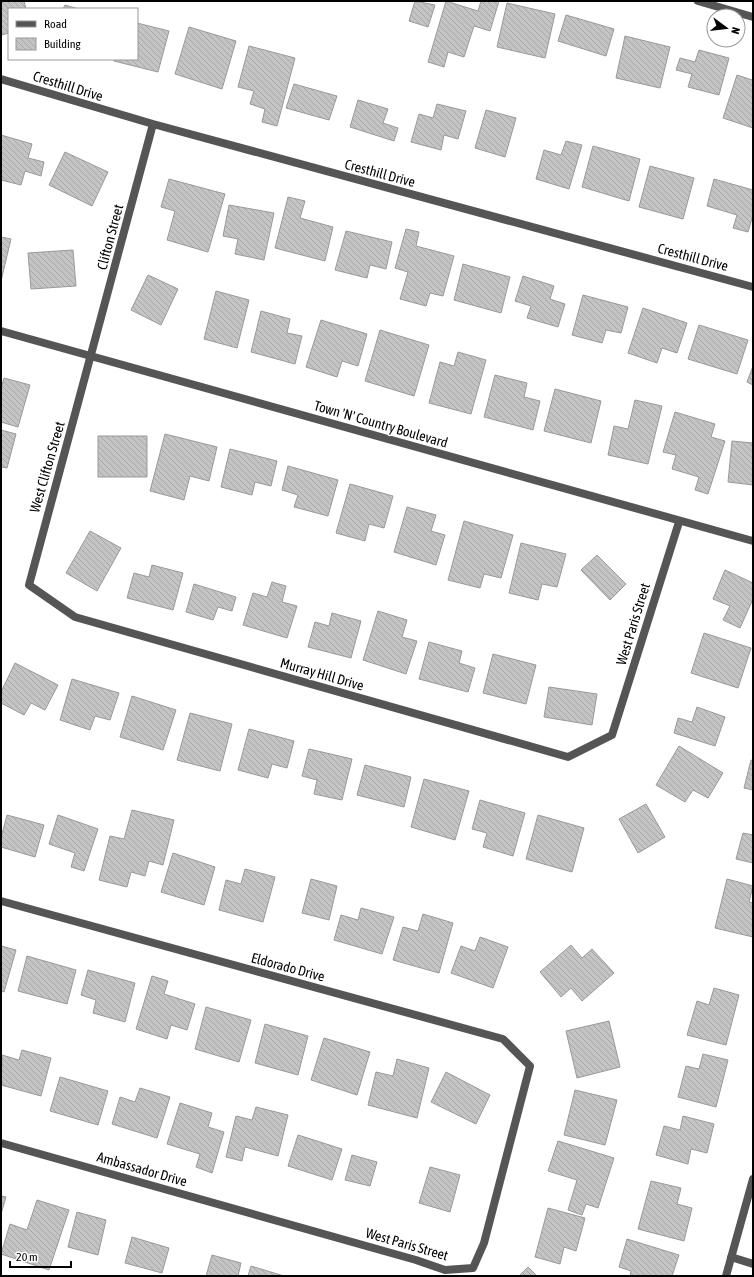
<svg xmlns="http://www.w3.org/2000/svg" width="754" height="1277" viewBox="0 0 754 1277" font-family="'Asap Condensed',sans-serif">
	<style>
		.building { fill: url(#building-back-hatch); stroke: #999 }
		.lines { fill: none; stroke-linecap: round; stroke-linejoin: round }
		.minor { stroke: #555; stroke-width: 8 }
		.tertiary { stroke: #555; stroke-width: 8 }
		.labels { text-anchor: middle; stroke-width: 3; stroke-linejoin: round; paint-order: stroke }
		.street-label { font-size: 14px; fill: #000; stroke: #fff }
	</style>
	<defs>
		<pattern id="building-back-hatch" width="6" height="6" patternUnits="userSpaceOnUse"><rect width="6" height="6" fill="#c4c4c4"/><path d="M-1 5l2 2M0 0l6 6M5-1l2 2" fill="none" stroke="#a7a7a7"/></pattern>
	</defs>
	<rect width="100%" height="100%" fill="#fff"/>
	<path class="building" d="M1,1h23l2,8h-17v24l-8,2z
		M415,1l20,4 -7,22 -19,-6z
		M446,1l32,10 3,-10h18l-9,30 -16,-5 -10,31 -16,-5 -4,15 -16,-5z
		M507,3l48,11 -10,44 -48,-11z
		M65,5l14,4h-16z
		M566,15l48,14 -8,27 -48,-15z
		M137,23l32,8 -11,41 -44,-11 1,-2h22z
		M189,27l47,14 -14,48 -47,-15z
		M625,36l45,11 -10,41 -44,-10z
		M249,46l46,12 -18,68 -15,-4 3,-13 -15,-5 4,-13 -16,-4z
		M699,50l30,8 -10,37 -31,-8 4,-13 -16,-4 4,-12 15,4z
		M737,75l15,5 1,-2v50l-30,-10z
		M294,84l43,12 -8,24 -43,-12z
		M358,100l30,9 -5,14 15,5 -4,13 -44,-14z
		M437,104l29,7 -8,28 -14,-4 -3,15 -30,-8 8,-28 14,4z
		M486,110l30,8 -11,39 -30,-9z
		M1,135l31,9 -4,14 16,4 -3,14 -16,-5 -4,14 -20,-5z
		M566,141l16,4 -13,44 -33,-10 8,-29 17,5z
		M593,146l47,13 -11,42 -47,-14z
		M65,152l43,20 -16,34 -43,-21z
		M650,166l44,12 -11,41 -44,-12z
		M169,179l56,15 -17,58 -41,-12 8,-29 -14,-4z
		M714,179l39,11v25l-5,17 -15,-4 4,-13 -30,-9z
		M288,197l17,4 -5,17 33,9 -8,34 -50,-13z
		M229,205l45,8 -10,47 -29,-6 3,-15 -15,-3z
		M406,229l13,3 -3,14 38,10 -11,40 -13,-3 -4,13 -26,-7 8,-27 -13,-4z
		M346,231l46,11 -6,27 -16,-4 -3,13 -32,-8z
		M1,237l10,2 -10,42z
		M73,250l3,36 -45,3 -3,-36z
		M463,264l47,13 -9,36 -47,-13z
		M148,275l30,14 -17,36 -30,-15z
		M523,276l31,10 -4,13 15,5 -7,23 -31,-9 4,-12 -16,-5z
		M216,291l33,9 -12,48 -33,-9z
		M583,295l45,12 -7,26 -15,-3 -4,13 -30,-8z
		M643,308l44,15 -10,30 -15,-5 -5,15 -29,-10z
		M261,311l29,8 -3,14 15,3 -7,28 -44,-12z
		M321,320l46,14 -9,32 -16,-5 -5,16 -31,-10z
		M699,325l49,15 -11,34 -49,-15z
		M380,330l49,15 -15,51 -49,-15z
		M458,352l28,8 -15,54 -42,-11 11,-41 14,4z
		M753,366v19l-6,-3z
		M495,375l32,8 -3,14 16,4 -7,29 -49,-13z
		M4,378l26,7 -12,42 -17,-5v-33z
		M555,389l46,12 -10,42 -47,-12z
		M635,400l27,6 -14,58 -40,-9 6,-29 14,3z
		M675,412l40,12 -4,13 14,4 -17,53 -13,-4 4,-13 -27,-8 4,-14 -13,-3z
		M1,430l15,4 -9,34 -6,-1z
		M165,434l52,13 -8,34 -19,-5 -6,24 -34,-9z
		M98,436h49v41h-49z
		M732,441l21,2v42l-25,-3z
		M230,449l47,12 -6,25 -16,-4 -3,13 -31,-8z
		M288,466l50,14 -10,36 -34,-9 4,-12 -16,-5z
		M350,484l43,12 -9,32 -15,-4 -4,17 -29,-8z
		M407,507l29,8 -5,16 14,4 -9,30 -42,-13z
		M464,521l49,14 -12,43 -17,-4 -4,14 -32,-8z
		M90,531l31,17 -24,43 -31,-18z
		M521,543l45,11 -9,33 -15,-3 -4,16 -29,-7z
		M597,555l29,29 -16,16 -29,-30z
		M152,565l31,8 -10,37 -46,-12 7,-25 15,4z
		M725,570l28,13v16l-13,29 -17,-8 7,-14 -17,-7z
		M272,582l14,4 -4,16 15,4 -10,32 -44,-13 10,-32 14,4z
		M194,584l42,13 -4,14 -14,-4 -5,13 -27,-8z
		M378,611l29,9 -5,17 15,4 -11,33 -43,-14z
		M332,613l29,8 -10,37 -43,-11 7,-25 14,4z
		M704,633l47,15 -13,40 -47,-15z
		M429,642l33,9 -3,12 16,5 -7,24 -49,-13z
		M493,654l43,11 -10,39 -43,-11z
		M15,663l43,22 -13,25 -14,-7 -7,12 -23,-12v-11z
		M72,679l47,14 -9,27 -15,-4 -5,14 -30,-10z
		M549,687l48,7 -5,31 -48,-8z
		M132,696l44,14 -13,40 -43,-13z
		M697,707l28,10 -10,29 -41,-13 4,-15 14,4z
		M190,713l42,11 -12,47 -43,-11z
		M249,729l45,12 -7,27 -15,-4 -4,14 -30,-8z
		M679,746l44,27 -15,25 -15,-8 -8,12 -29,-17z
		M309,749l43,10 -10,41 -28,-6 3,-14 -15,-4z
		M751,760l2,1v29l-9,-2z
		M365,765l46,12 -7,30 -47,-12z
		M424,779l45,12 -14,49 -44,-13z
		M480,800l45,13 -12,43 -30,-9 4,-14 -15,-4z
		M646,804l19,33 -27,16 -19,-34z
		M132,810l42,10 -11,45 -14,-4 -4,15 -14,-4 -4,15 -28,-7 11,-44 14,3z
		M7,815l37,10 -9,32 -34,-10v-9z
		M58,815l40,14 -14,42 -13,-4 4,-14 -26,-9z
		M538,815l46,13 -12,44 -46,-13z
		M743,833l10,2v28l-17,-4z
		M173,853l42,14 -11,38 -43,-13z
		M245,869l30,8 -12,45 -44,-12 7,-30 15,4z
		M311,879l26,7 -8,34 -27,-7z
		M727,879l26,7 -4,16 4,1v34l-38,-9z
		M361,908l33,9 -12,37 -48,-14 7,-25 17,5z
		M423,914l30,9 -14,50 -46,-13 10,-33 15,4z
		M480,937l28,10 -15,41 -42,-15 10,-27 14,5z
		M571,945l11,13 10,-9 22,24 -32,28 -11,-13 -10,9 -21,-25z
		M1,946l15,4 -12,42 -3,-1z
		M27,956l49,14 -9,34 -49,-13z
		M88,970l47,13 -10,39 -32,-9 3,-13 -15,-5z
		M152,976l16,5 -4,13 31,10 -8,26 -16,-5 -4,14 -31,-10z
		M714,988l25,7 -13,50 -39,-10 10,-34 12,4z
		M206,1007l45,13 -12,42 -44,-13z
		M609,1021l11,46 -43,11 -11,-47z
		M265,1024l43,12 -10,39 -43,-12z
		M324,1038l46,14 -13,43 -46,-15z
		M22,1050l29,8 -10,38 -40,-11 1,-30 17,5z
		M703,1054l25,6 -12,47 -38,-10 8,-31 13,3z
		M397,1059l32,9 -12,50 -49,-13 8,-33 17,4z
		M446,1072l44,23 -14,29 -45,-22z
		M60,1077l48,14 -10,34 -48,-14z
		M140,1088l30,9 -13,41 -45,-14 8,-27 15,5z
		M575,1090l42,10 -12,45 -41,-10z
		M180,1103l32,10 -4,14 16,5 -12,41 -16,-6 4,-13 -33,-10z
		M256,1107l32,8 -10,41 -33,-9 -3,14 -16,-4 10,-41 16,4z
		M683,1116l31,8 -7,29 -16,-4 -3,15 -32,-9 8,-29 16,4z
		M298,1135l44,14 -10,31 -44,-14z
		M558,1141l56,17 -16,50 -12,-4 -4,11 -14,-5 9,-30 -29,-9z
		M352,1155l25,7 -7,24 -25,-6z
		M430,1167l30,8 -10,37 -31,-9z
		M651,1181l30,7 -4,16 15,4 -8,33 -46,-12z
		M1,1196l5,1 -5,17z
		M37,1200l32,10 -20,60 -48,-16 9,-30 17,6z
		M548,1208l37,10 -9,33 -12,-4 -4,17 -25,-7z
		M77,1212l29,8 -8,35 -30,-8z
		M132,1237l37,11 -7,25 -37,-10z
		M627,1239l52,16 -7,21h-42l1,-5 -12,-4z
		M212,1255l29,8 -3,13h-32z
		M251,1266l33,10h-36z
		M528,1267l9,9h-18z"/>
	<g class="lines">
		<path class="minor" d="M698,1l55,16
			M1,79l152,45 600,163
			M153,124l-124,461 46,32 493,140 44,-22 67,-213
			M1,901l502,138 27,27 -46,177 -11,25 -28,2 -29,-10 -415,-117
			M731,1257l22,7
			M726,1276l27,-97"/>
		<path class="tertiary" d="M1,331l752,210"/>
	</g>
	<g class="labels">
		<g class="street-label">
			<text transform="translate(68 86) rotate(17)" y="5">Cresthill Drive</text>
			<text transform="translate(380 173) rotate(15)" y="5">Cresthill Drive</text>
			<text transform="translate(110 237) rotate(-75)" y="5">Clifton Street</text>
			<text transform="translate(693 257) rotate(15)" y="5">Cresthill Drive</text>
			<text transform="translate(381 424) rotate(16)" y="5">Town 'N' Country Boulevard</text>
			<text transform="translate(47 467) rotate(-74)" y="5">West Clifton Street</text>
			<text transform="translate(633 624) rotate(-73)" y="5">West Paris Street</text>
			<text transform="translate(322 674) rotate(16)" y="5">Murray Hill Drive</text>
			<text transform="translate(288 967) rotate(15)" y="5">Eldorado Drive</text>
			<text transform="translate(142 1169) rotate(16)" y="5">Ambassador Drive</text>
			<text transform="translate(407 1244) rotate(16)" y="5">West Paris Street</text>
		</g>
	</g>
	<rect width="754" height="1277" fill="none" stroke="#000000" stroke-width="4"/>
	<rect x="8" y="8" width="130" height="52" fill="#ffffff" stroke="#999999"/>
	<rect x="16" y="21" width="20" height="6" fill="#555555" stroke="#999999"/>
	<text x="44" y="28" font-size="12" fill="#000000">Road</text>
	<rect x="16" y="38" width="20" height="12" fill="url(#building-back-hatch)" stroke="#999999"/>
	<text x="44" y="48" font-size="12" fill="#000000">Building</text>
	<g transform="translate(726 28) rotate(105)"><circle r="19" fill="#ffffff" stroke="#999999"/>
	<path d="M0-3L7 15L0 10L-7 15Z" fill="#000000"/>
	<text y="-6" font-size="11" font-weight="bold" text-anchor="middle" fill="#000000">N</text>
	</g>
	<path d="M10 1261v6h61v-6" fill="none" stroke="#000000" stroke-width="2"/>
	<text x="16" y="1261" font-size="12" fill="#000000" stroke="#ffffff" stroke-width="3" paint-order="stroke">20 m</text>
</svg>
